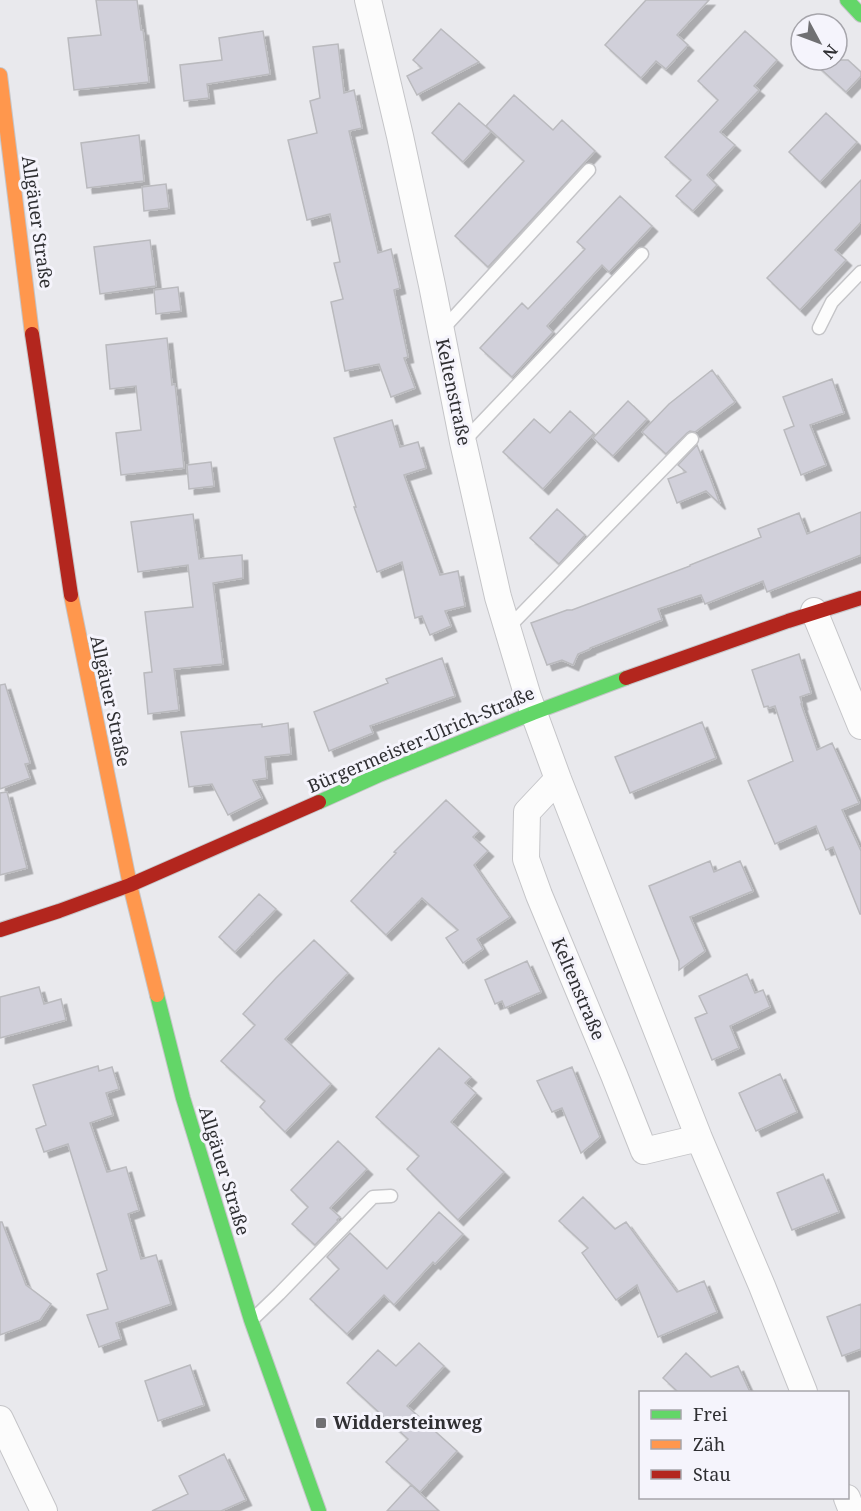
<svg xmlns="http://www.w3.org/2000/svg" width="861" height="1511" viewBox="0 0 861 1511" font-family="'Noto Serif',serif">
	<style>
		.building { fill: #d1d0da; stroke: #bababe; stroke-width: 1.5; filter: url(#shadow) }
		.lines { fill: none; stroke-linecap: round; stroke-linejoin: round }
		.lane-casing { stroke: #c5c5c8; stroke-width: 15 }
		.street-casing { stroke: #c5c5c8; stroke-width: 28 }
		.fast-casing { stroke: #c5c5c8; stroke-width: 16 }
		.slow-casing { stroke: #c5c5c8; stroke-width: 16 }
		.jam-casing { stroke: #c5c5c8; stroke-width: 16 }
		.lane { stroke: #fcfcfc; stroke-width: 12 }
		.street { stroke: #fcfcfc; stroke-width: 26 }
		.fast { stroke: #63d668; stroke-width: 14 }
		.slow { stroke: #ff974d; stroke-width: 14 }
		.jam { stroke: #b3261e; stroke-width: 14 }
		.poi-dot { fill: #707073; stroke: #f5f4fc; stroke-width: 2 }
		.labels { text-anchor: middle; stroke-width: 6; stroke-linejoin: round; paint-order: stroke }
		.street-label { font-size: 18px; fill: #2f2f32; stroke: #f5f4fc }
		.poi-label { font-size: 18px; font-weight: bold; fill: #2f2f32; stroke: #f5f4fc; text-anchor: start }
	</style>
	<defs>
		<filter id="shadow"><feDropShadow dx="5.5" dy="5.5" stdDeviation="0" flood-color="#0004"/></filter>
	</defs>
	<rect width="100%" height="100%" fill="#e9e9ed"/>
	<path class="building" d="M96,0h41l4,30h2l6,52 -75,8 -6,-52 33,-3z
		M646,0h63l-32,35 11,10 -22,24 -10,-8 -15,17 -36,-33z
		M441,29l38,33 -62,33 -10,-19 15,-8 -9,-8z
		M263,31l7,43 -63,10 2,14 -25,3 -4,-36 42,-5 -3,-22z
		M745,31l32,29 -23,26 5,4 -39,42 15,13 -28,30 10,10 -24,26 -17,-15 15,-16 -26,-23 53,-57 -20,-19z
		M338,44l6,49 10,-3 8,38 -13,3 29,122 13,-4 9,39 -6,2 14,67 -4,1 11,30 -24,9 -12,-33 -34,7 -14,-69 12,-3 -9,-36 6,-1 -10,-48 -23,6 -19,-80 29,-7 -7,-32 10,-3 -7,-51z
		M811,60h37l13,12v4l-15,16z
		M514,95l39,35 9,-10 33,31 -107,116 -33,-31 69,-75 -38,-35z
		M459,103l32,28 -28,31 -31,-29z
		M826,113l31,29 -37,40 -31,-30z
		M139,135l5,46 -57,7 -6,-45z
		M861,180v42l-26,28 11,10 -46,50 -33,-32z
		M166,184l3,24 -25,3 -2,-24z
		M620,196l32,30 -43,46 -7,-7 -55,61 6,6 -41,45 -32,-29 42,-45 6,6 57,-60 -8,-7z
		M150,240l6,46 -56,8 -6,-47z
		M178,287l3,24 -25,3 -2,-24z
		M167,338l5,47 3,-1 9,84 -63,7 -5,-42 25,-3 -5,-44 -26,3 -4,-44z
		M712,370l23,32 -40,30 -5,-1 -3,2 -21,21 -24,-22 27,-28z
		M832,379l12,34 -34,12 16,40 -25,10 -17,-45 10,-4 -11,-29z
		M628,401l19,18 -34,37 -20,-18z
		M570,411l24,22 -51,56 -40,-37 31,-33 16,14z
		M392,420l8,27 18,-5 8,26 -22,7 36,100 18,-4 7,35 -20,5 6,15 -21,9 -8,-19 -7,2 -13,-56 -25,10 -23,-65h2l-22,-69z
		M697,445l14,35 9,24 -14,-13 -29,12 -9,-24 18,-7 -8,-7z
		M211,462l3,24 -25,3 -2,-24z
		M557,509l28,26 -26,29 -29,-26z
		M861,512v43l-94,37 -4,-11 -58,23 -4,-9 -43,14 4,11 -72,28v1l-12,5 -5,11 -11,-5 -15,5 -16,-42 36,-13h5l118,-44v-1l71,-28 -3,-8 41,-16 8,21z
		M193,514l6,45 43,-4 1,23 -30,5 10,81 -49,5 5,41 -31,4 -4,-41 8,-1 -7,-60 48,-5 -5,-42 -50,7 -7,-50z
		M799,654l12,39 -11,4 2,7h-1l16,46 15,-7 27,60 -17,7 19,41v63h-1l-27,-67 -7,3 -10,-24 -41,18 -27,-63 45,-20 -18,-55 -6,2 -1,-2 -4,1 -12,-37z
		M442,658l13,38 -85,30 3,7 -44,18 -15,-39 74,-29 -2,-4z
		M5,684l25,79 -5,1 5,14 -30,11v-104z
		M702,722l14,36 -86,35 -15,-36z
		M288,723l3,31 -26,3 2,21 -14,2 9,18 -34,17 -16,-31 -23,3 -8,-55 81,-8v3z
		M7,792l20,76 -27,7v-82z
		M446,800l33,31 -6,6 15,14 -14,14 36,52 -33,22 6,10 -20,14 -17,-25 12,-8 -36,-32 -36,37 -35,-34 45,-48 -2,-1z
		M710,861l4,11 26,-11 13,30 -63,26 15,34 -26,19v-9l-30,-75z
		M259,894l17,15 -41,43 -16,-15z
		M314,940l34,33 -63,66 46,45 -46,48 -25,-25 5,-6 -44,-40 34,-36 -12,-11 33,-36z
		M527,961l14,31 -36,16 -3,-7 -7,3 -10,-24z
		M747,974l8,19 8,-3 7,17 -40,19 9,22 -27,12 -17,-42 12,-5 -8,-17z
		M39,987l5,17 17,-5 5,21 -66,18v-41z
		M439,1048l32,29 -6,6 11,10 -25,29 53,50 -46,48 -51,-51 12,-13 -43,-39z
		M98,1066l1,5 13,-4 7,22 -13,4 7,22 -23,8 17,49 19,-5 13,43 -11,4 13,45 15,-4 15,49 -55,19 5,16 -22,8 -12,-32 21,-6 -11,-35 10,-4 -39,-126 -24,8 -8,-23 10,-4 -13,-40z
		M572,1067l28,70 -19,16 -19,-45 -10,4 -15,-31z
		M780,1074l17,38 -41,19 -17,-38z
		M338,1141l29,28 -37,39 10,9 -3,3 1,1 -23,24 -23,-21 16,-17 -17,-17z
		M823,1174l16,38 -47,18 -15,-37z
		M583,1197l32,32 11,-7 51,70 27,-11 13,31 -59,25 -21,-52 -21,15 -34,-47 6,-5 -29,-27z
		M439,1212l24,22 -28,30 -2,-2 -39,43 -10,-10 -37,39 -37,-35 29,-30 -12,-12 23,-24 37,36z
		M0,1222h2l24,63 25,19 -11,16 -40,15z
		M861,1304v45l-19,7 -15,-39z
		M419,1343l25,23 -37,40 50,45 -37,41 -34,-30 22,-23 -61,-56 31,-33 18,16z
		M686,1353l25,24 27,-11 12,26h-74l1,-1 -14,-13z
		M190,1365l14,40 -46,16 -13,-40z
		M224,1454l22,46 -25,11h-69l36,-17 -9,-18z
		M411,1485l28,26h-52z"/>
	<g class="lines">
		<g class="lane-casing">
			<path id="lane" d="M819,328l13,-26 29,-30
				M442,330l147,-160
				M463,442l179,-188
				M507,629l185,-190
				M254,1318l25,-24 94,-97 18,-1"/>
		</g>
		<g class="street-casing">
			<path id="street" d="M368,0l32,136 32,149 31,157 35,155 30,100 30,82 141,359 63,148 42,106
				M814,611l47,115
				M558,779l-31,33 -1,47 13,36 75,180 30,76 55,-13
				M0,1419l44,92
				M847,1498l5,13"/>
		</g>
		<g class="fast-casing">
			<path id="fast" d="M847,0l14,15
				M319,802l60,-27 154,-62 93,-35
				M157,995l26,103 68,222 68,191"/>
		</g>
		<g class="slow-casing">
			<path id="slow" d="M0,75l32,259
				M71,595l59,290 27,110"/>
		</g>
		<g class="jam-casing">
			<path id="jam" d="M32,334l39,261
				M626,678l162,-57 73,-23
				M0,930l59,-19 71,-26 189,-83"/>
		</g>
		<use href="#lane" class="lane"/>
		<use href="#street" class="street"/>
		<use href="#fast" class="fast"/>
		<use href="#slow" class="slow"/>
		<use href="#jam" class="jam"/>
	</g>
	<rect class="poi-dot" x="315" y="1417" width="12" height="12" rx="3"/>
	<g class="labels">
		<g class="street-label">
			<text transform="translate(37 222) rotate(82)" y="6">Allgäuer Straße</text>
			<text transform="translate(453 392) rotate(78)" y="6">Keltenstraße</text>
			<text transform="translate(110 701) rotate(78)" y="6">Allgäuer Straße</text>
			<text transform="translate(421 740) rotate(-23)" y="6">Bürgermeister-Ulrich-Straße</text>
			<text transform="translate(578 989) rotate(67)" y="6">Keltenstraße</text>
			<text transform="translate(224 1171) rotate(73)" y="6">Allgäuer Straße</text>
		</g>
		<g class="poi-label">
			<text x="333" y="1429">Widdersteinweg</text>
		</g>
	</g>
	<rect x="639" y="1391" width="210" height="108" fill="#f5f4fc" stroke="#a6a5ab" stroke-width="1.5"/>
	<rect x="651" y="1410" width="30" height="9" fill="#63d668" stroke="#a6a5ab" stroke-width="1.5"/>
	<text x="693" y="1421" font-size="18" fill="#2f2f32">Frei</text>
	<rect x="651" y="1440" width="30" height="9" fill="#ff974d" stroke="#a6a5ab" stroke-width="1.5"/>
	<text x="693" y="1451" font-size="18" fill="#2f2f32">Zäh</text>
	<rect x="651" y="1470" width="30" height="9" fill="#b3261e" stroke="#a6a5ab" stroke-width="1.5"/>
	<text x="693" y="1481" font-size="18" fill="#2f2f32">Stau</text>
	<g transform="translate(819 42) rotate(131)"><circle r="28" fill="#f5f4fc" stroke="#a6a5ab" stroke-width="1.5"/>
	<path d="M0-4.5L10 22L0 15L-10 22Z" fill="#707073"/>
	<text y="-9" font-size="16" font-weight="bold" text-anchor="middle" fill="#2f2f32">N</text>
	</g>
</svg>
